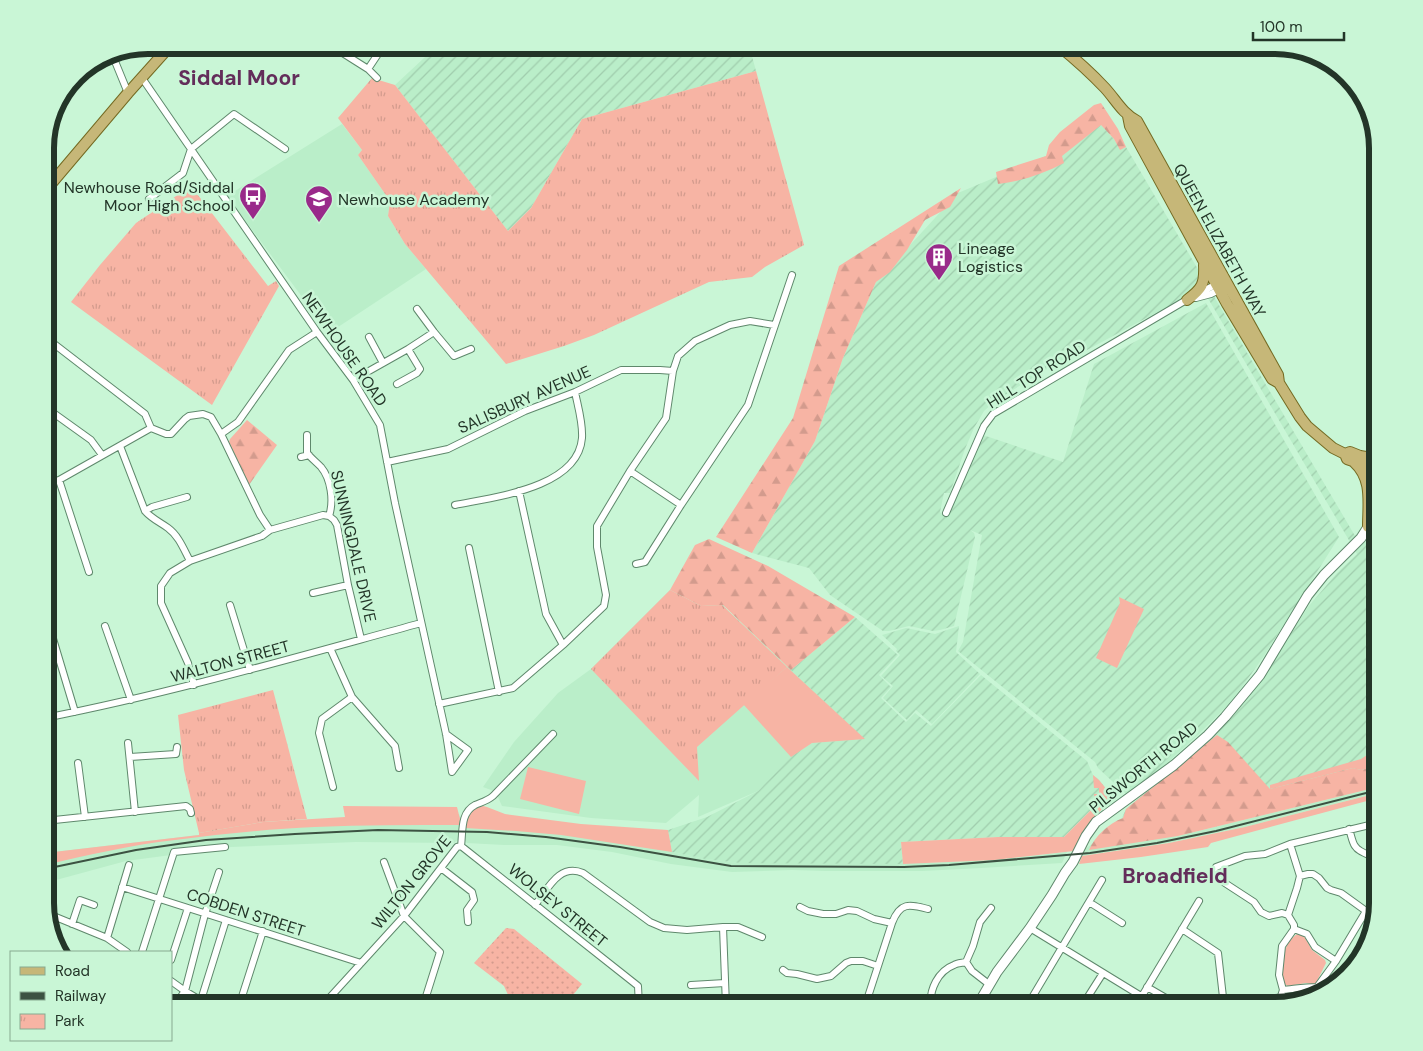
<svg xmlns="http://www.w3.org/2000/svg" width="1423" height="1051" viewBox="0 0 1423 1051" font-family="'DM Sans',sans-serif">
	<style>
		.built { fill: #baeec9 }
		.industrial { fill: url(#industrial-furrows) }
		.grass { fill: #f7b4a4 }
		.forest { fill: url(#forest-firs) }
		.park { fill: url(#park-tufts) }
		.garden { fill: url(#garden-dots) }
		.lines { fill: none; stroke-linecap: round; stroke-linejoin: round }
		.street-casing { stroke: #5f886c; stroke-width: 8 }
		.secondary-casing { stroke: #5f886c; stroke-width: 11 }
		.primary-casing { stroke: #746a22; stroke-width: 12 }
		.street { stroke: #fff; stroke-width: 6 }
		.secondary { stroke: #fff; stroke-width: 9 }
		.primary { stroke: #c6b778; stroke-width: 10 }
		.rail { stroke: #3c5242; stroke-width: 2 }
		.labels { text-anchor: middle; stroke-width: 5; stroke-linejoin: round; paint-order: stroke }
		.poi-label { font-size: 16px; fill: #233528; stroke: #c9f6d6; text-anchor: start }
		.street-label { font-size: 16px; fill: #233528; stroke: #c9f6d6 }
		.district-label { font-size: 21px; font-weight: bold; fill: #632d5a; stroke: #c9f6d6 }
		.rim { fill: none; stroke: #233528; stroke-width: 6 }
	</style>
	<defs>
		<pattern id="industrial-furrows" width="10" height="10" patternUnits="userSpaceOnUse" patternTransform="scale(1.25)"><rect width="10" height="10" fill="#baeec9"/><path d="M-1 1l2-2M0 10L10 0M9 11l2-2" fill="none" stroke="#a0cdad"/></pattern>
		<pattern id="forest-firs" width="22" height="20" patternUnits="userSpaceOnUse" patternTransform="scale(1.25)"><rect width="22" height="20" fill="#f7b4a4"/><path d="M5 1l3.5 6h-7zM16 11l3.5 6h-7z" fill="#d39b8d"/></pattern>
		<pattern id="park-tufts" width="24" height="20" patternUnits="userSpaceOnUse" patternTransform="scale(1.25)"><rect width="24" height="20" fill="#f7b4a4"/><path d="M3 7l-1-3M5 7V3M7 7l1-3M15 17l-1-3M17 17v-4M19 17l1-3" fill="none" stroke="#d39b8d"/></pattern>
		<pattern id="garden-dots" width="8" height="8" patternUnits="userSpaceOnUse" patternTransform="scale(1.25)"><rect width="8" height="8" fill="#f7b4a4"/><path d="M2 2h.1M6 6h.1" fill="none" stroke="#d39b8d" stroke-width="1.8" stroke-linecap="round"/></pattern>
	</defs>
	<rect width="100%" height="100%" fill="#c9f6d6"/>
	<path class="built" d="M342,124l20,26 -4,5 32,46 -2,15 17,28 21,25 -97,64 -102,-137z
		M670,590l31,16 21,-1 143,134 -53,4 -21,14 -33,34 -60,26 1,-22 -33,28 -75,-5 -89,-12 -5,-11 -6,-5 -8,-3 31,-45 44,-49 33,-24z
		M1378,787v6l-133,34 -76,16 -87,13 3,-7 7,-5 86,-8z
		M459,814l2,6 -1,18 -6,5 -98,-1 -125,5 -105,14 -81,22v-30l154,-18v-2l39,-7z
		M466,820l204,24 2,8 33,7 35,4h191l63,-3 73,-8 -5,11 -81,5 -59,3h-97l-33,-1 -60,2 -61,-8 -59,-12 -55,-7h-53l-37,-2 -2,-2z"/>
	<path class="industrial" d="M438,45h311l7,26 -174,48 -51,89 -23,23 -113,-146z
		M1101,125l13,14 6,10 6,-2 235,399 17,-14v234l-115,31 -141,21 4,-9 91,-75 45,-55 46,-72 29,-34 20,-19 -155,-266 -128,69 -22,9 -57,35 -11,10 -10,17 -9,21 -15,44h-6l-4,19 3,4 37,-82 83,28 31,-98 112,-61 133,234 -75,119 -22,31 -15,19 -29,29 -31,28 -40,32 -29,-27 -3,-6 -137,-111 5,-9 19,-107 -12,-5 4,3 1,4 -21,89 -14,4 -7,1 -24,-5 -20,5h-6l-53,-36 -21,-27 -57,-15 63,-112 28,-83 33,-76 82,-89 88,-37z
		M855,617l43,38 -19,20 12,12 -10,11 25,24 9,-9 16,13 50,-51 106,86 6,14 6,5 13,16 -17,10 -31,31h-66l-97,5 2,22 -163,-1 -35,-4 -33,-7 -4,-22 39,-13 51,-26 32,-34 22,-14 52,-4 -73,-69z
		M959,626l-3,26 24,22 -48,50 -16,-14 -9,10 -24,-22 10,-12 -12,-10 19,-21 -4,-4 1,-2 -15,-14 24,-7 29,6z"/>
	<path class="grass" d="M1119,597l25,12 -27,59 -21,-10 24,-55z
		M787,667l78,72 -53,4 -21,14 -48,-53z
		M1378,752v14l-17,4 -8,-2 -83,21v-4l91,-26 9,-6z
		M528,767l58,14 -7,33 -59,-15z
		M1093,775l6,5 13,16 1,3 -2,4 -9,6 -12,13 -9,14 -7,15 -80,9 -91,4 -2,-22 97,-5h66l31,-31 -1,-12h5v-6h-5z
		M1378,793v5l-167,45 -3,4 -67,10 -62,7 3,-8 87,-13 76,-16z
		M343,806l114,1 3,12 -1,6c-48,0 -96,0 -144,2 -46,2 -93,7 -140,13 -44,5 -87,15 -130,25v-12l154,-18v-2l64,-11 82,-5z
		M483,806l4,1 18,7 76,10 87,6 4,22 -111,-17 -45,-4 -51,-3c1,-12 5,-19 18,-22z
		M1297,934l7,2 8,14 13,10 1,3 -10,20 -4,1 -6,-1 -18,3 -4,-2c-5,-16 -2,-40 13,-50z"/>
	<path class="forest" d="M1101,103l17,26 8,18 -6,3 -6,-11 -13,-14 -39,31 2,7c-21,11 -42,18 -66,21l-2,-12 50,-16 3,-11 11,-13 34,-27z
		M961,188l-11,19 -25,13 -18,30 -17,22 -14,10 -33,76 -28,83 -63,112 -36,-16 77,-119 46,-152z
		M247,420l30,25 -28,40 -20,-43 1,-3z
		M709,539l59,27 87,51 -64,53 -68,-65 -22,1 -31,-16 25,-45z
		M1217,735l11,7 42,47 83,-21 8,2 17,-4v21l-200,49 -89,14c6,-14 20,-27 34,-32l3,-9z"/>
	<path class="park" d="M756,71l48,174 -39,22 -13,10 -43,5 -115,53 -30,11 -58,18 -101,-120 -17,-28 2,-15 -32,-46 4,-5 -24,-32 34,-40 23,7 113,146 23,-23 51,-89z
		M191,186l77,100 8,-5 3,5 -67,119 -141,-103 29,-37 36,-42z
		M670,590l31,16 21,-1 65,62 -90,80 2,34 -108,-112z
		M273,690l34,129 -44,3 -64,11 -15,-63 -6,-55z"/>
	<path class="garden" d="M506,928l8,1 68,55 -18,22h-51l-9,-20 -30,-23z"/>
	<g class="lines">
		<g class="street-casing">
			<path id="street" d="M330,45l38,24 9,9
				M112,54l16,39
				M368,69l16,-24
				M142,78l175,254 36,48 27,45 15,78 51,231 6,38 16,-22 -22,-16
				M149,199l34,-26 8,-24 43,-35 51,35
				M1197,294l22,-11
				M1196,298l15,-4 10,-5
				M417,309l17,23 20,24 17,-7
				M45,337l100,77 6,14
				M369,337l14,26
				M353,380l55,-31 26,-17
				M397,384l20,-11 3,-4 -12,-20
				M45,407l46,33 11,15
				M151,428l15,6h5l14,-15 4,-3 14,-2 8,3 10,17 39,81 10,15
				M221,434l17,-12 51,-72 28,-18
				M307,435v18c4,5 9,9 14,14 10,12 13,34 8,49l5,4 3,5 11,60 13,54
				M120,446l25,65c7,8 15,11 23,17 11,8 16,22 22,33
				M301,457l8,-2
				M387,462l61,-13 77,-38 50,-19 46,-22h39l13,1
				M630,471l51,34 -36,57 -9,2
				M59,480l30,92
				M45,486l14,-6 92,-52
				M519,491l27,123 17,31
				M455,505c39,-8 123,-17 127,-67 1,-15 -4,-31 -7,-46
				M681,505l67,-100 44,-130
				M145,511l7,-4 35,-10
				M946,513l38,-87 9,-12 195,-115
				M469,548l30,144
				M313,593l35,-8
				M230,605l20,65
				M45,612l30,100
				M105,626l26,74
				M330,648l22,49 43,49 4,22
				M194,685l-6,-22 -27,-60v-17l9,-13 20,-12 72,-25 8,-6 53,-15 6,1
				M439,704l74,-16 50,-43 41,-39 2,-11 -9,-48v-21l33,-55 36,-53 7,-47 5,-15 17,-15 35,-16 20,-4 24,4
				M45,718c127,-25 251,-61 376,-95
				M128,743l7,69
				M130,757l46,-3 1,-7
				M78,763l7,54
				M333,787l-14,-54 3,-14 30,-22
				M45,821l141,-15 4,3 1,4
				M1349,829c2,5 3,13 6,17 4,7 16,9 23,13
				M461,846l177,140 1,20
				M461,846c2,-14 -1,-33 14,-41 7,-3 12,-4 18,-9l60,-62
				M384,862l20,54 36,36 -17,54
				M441,868l31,24 2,8 -7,10 1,12
				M122,887l239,76
				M1089,902l33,21
				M535,905c13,-16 24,-42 48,-32l67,49 14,6 23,2 36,-3h15l24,10
				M800,907l8,4 15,3h13l12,-4 9,1 17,8 18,4
				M46,913l61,25 20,14
				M1288,915l9,-27 3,-12 -10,-32
				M72,924l8,-24 14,5
				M723,927l3,79
				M1030,928l111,68
				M1182,929l36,24 6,53
				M1294,929l13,5 8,13 21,14
				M107,938l22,-73
				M142,952l32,-100 51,-5
				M171,960l17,-52
				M966,962l7,-16 7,-24 11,-14
				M966,962l6,9 18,14
				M783,970l4,3 10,1 20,5 14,-3 15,-13 5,-2h12l15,5
				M171,981l14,10 25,15
				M691,985l34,-2
				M1147,987l31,18 -1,1
				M1283,990c11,-1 22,-3 34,-3l19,-26 30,-50 -25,-18 -10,-3 -4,-2 -8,-10 -6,-4h-5l-8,2
				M329,999l7,7
				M201,1000l25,-80
				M1278,1005l5,-15 -4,-15 3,-29 12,-17v-4l-6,-10 -6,-2 -13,3 -8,-4 -7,-10 -43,-28 5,-7 29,-11 20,-2 25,-10 88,-21
				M174,1006l11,-15 20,-77 14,-42
				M239,1006l24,-75
				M322,1006l82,-90 53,-69 4,-1
				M865,1006l27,-83c8,-21 17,-19 36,-14
				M931,1006c-2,-16 7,-35 23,-41 3,-2 8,-2 12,-3
				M1027,1006l75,-126
				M1082,1006l21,-33
				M1136,1006l63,-105"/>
		</g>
		<g class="secondary-casing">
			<path id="secondary" d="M1372,507l6,-44
				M977,1006l20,-34 33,-44 22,-33 13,-22 8,-11 13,-26 10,-14 78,-57 34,-30 17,-18 35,-42 48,-80 16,-20 37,-37 7,-11 2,-7"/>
		</g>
		<g class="primary-casing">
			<path id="primary" d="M1058,45c16,13 32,27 47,43 11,12 17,25 32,33l141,254 1,8 21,34 7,9 26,22 12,6 2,5 20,7 10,2
				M1128,116l2,10 97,178 45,75 7,4
				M45,191l83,-98 43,-48
				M1187,300c15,-11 18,-16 17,-35
				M1345,454l5,-2 10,4 18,3
				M1354,462c19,17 14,41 14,65"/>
		</g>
		<use href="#street" class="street"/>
		<use href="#secondary" class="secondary"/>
		<use href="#primary" class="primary"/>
		<path class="rail" d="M45,869l91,-19 70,-10 89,-6 83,-4 109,2 59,5 74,10 111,19 173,1 45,-2 141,-12 67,-10 59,-12 162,-41"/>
	</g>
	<defs>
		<g id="bus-pin" transform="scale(1.4375)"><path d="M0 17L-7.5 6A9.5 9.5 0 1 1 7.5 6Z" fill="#992a8a" stroke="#c9f6d6"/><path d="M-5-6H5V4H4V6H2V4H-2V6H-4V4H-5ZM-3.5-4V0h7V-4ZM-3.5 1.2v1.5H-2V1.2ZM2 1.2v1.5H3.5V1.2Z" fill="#fff"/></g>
		<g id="school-pin" transform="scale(1.4375)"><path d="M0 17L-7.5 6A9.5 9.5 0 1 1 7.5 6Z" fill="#992a8a" stroke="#c9f6d6"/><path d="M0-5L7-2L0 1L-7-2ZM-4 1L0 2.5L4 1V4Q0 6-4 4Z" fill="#fff"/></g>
		<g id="building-pin" transform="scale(1.4375)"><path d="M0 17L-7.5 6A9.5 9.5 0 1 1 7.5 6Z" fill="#992a8a" stroke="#c9f6d6"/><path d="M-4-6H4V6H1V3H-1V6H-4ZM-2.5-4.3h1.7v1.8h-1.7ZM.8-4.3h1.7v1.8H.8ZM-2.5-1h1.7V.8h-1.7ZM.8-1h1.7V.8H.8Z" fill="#fff"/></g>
	</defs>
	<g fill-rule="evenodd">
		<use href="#bus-pin" x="253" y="196"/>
		<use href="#school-pin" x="319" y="199"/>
		<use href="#building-pin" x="939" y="257"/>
	</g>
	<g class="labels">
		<g class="poi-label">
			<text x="234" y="193" text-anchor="end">Newhouse Road/Siddal<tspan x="234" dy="18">Moor High School</tspan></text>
			<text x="338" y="205">Newhouse Academy</text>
			<text x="958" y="254">Lineage<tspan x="958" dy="18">Logistics</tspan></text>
		</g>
		<g class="street-label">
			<text transform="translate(1220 240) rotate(61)" y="6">QUEEN ELIZABETH WAY</text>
			<text transform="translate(345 349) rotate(55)" y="6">NEWHOUSE ROAD</text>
			<text transform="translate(1036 374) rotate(-32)" y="6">HILL TOP ROAD</text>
			<text transform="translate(524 399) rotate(-24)" y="6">SALISBURY AVENUE</text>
			<text transform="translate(354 546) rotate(77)" y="6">SUNNINGDALE DRIVE</text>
			<text transform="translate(230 661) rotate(-15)" y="6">WALTON STREET</text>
			<text transform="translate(1143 767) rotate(-39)" y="6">PILSWORTH ROAD</text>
			<text transform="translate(411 882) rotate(-51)" y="6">WILTON GROVE</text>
			<text transform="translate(558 905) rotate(39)" y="6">WOLSEY STREET</text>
			<text transform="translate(246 912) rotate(18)" y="6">COBDEN STREET</text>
		</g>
		<g class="district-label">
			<text x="239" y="85">Siddal Moor</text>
			<text x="1175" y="883">Broadfield</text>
		</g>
	</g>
	<path d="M0 0H1423V1051H0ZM148 54H1275A94 94 0 0 1 1369 148V903A94 94 0 0 1 1275 997H148A94 94 0 0 1 54 903V148A94 94 0 0 1 148 54Z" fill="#c9f6d6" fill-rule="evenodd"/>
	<path class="rim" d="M148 54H1275A94 94 0 0 1 1369 148V903A94 94 0 0 1 1275 997H148A94 94 0 0 1 54 903V148A94 94 0 0 1 148 54Z"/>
	<rect x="10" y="951" width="162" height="90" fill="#c9f6d6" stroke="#87a990"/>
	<rect x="20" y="967" width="25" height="8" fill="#c6b778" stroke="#87a990"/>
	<text x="55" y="976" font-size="15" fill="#233528">Road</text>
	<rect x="20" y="992" width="25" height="8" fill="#3c5242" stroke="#87a990"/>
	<text x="55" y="1001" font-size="15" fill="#233528">Railway</text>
	<rect x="20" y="1014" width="25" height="15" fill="url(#park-tufts)" stroke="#87a990"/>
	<text x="55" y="1026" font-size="15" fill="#233528">Park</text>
	<path d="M1253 32v8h91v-8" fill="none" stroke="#233528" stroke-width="2.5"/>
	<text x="1260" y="32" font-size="15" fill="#233528" stroke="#c9f6d6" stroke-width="4" paint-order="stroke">100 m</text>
</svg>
